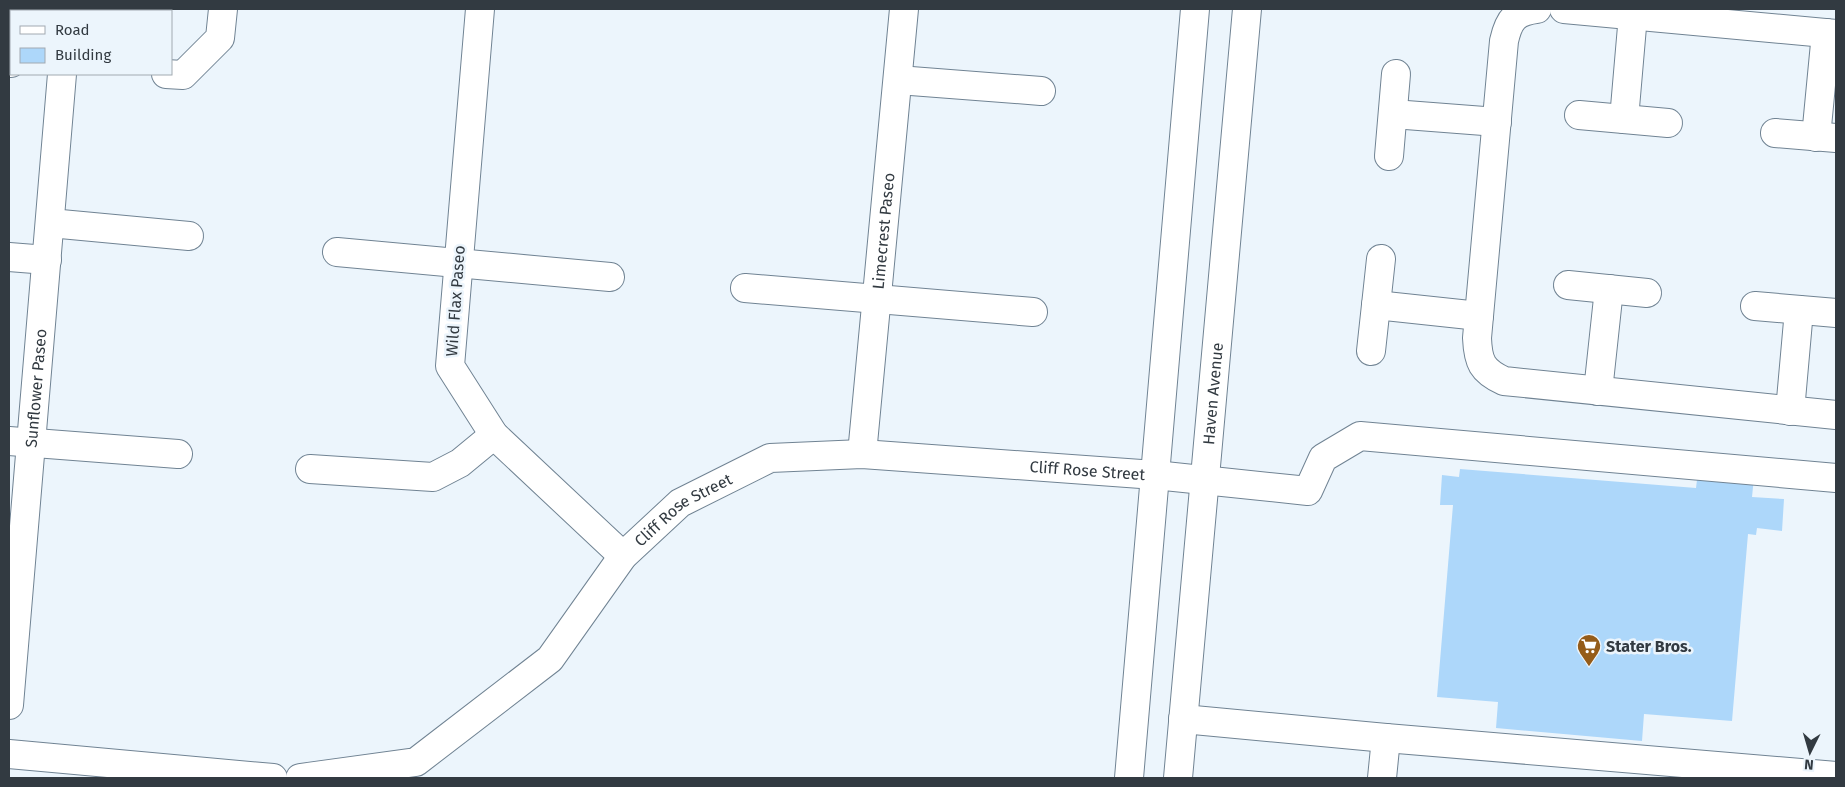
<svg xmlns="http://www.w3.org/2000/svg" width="1845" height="787" viewBox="0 0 1845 787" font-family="'Fira Sans',sans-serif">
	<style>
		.building { fill: #add7fa }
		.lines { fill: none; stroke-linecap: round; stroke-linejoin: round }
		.minor-casing { stroke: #708393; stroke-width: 30 }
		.minor { stroke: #fff; stroke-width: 28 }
		.labels { text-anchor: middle; stroke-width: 5; stroke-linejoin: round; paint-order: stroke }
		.street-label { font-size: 16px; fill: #323a41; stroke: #ecf5fc }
		.poi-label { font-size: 16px; font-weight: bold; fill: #323a41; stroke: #ecf5fc; text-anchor: start }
	</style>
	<rect width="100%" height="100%" fill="#ecf5fc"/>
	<path class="building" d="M1460,469l236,19 2,-16 56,5 -2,20 32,2 -2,32 -25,-3 -1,7 -8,-1 -16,187 -88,-7 -2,27 -146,-13 2,-26 -61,-5 16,-192h-13l2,-30 17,2z"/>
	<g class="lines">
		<g class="minor-casing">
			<g id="minor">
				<path d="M480,9l-30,357 44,69 129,121"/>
				<path d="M1537,9c-22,3 -28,10 -33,32l-27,297c1,24 5,33 27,43l332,34"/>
				<path d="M1564,9l272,25"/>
				<path d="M9,62l2,1"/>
				<path d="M166,74l17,1 37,-37 3,-29"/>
				<path d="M898,80l143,11"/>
				<path d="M1393,114l104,8"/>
				<path d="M1579,115l89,8"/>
				<path d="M1624,119l9,-104"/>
				<path d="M1775,133l61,5"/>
				<path d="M1816,137l10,-104"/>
				<path d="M1389,156l7,-82"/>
				<path d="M50,223l139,13"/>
				<path d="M337,252l273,25"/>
				<path d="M9,257l38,3"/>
				<path d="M1568,285l79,8"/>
				<path d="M745,288l288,24"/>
				<path d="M1376,305l103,11"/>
				<path d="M1755,306l81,7"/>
				<path d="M1371,351l10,-92"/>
				<path d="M1598,391l11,-102"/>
				<path d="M1790,411l9,-101"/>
				<path d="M9,441l169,13"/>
				<path id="s1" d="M862,454l42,-445"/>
				<path d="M310,469l123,8 27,-14 34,-28"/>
				<path id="s2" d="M9,705l53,-631"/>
				<path d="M1183,719l203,19 450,38"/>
				<path d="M9,754l264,24"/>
				<path id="s3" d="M300,778l116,-16 134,-103 73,-103 57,-53 90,-45 92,-4 293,21 153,16 15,-33 37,-22 476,42"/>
				<path d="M1129,778l66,-769"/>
				<path id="s4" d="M1178,778l69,-769"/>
				<path d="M1382,778l4,-40"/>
			</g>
		</g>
		<use href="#minor" class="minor"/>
	</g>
	<defs>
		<g id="supermarket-pin" transform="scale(1.25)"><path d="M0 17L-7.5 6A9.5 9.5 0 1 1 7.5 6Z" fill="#955c19" stroke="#ecf5fc"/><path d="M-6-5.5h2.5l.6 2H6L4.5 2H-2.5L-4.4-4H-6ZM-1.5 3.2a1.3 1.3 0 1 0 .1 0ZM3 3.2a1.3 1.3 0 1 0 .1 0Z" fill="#fff"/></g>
	</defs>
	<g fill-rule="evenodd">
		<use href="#supermarket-pin" x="1589" y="646"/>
	</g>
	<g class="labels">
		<g class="street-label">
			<text dy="6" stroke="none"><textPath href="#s1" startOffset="224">Limecrest Paseo</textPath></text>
			<text transform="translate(455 301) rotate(-86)" y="6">Wild Flax Paseo</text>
			<text dy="6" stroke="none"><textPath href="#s2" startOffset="318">Sunflower Paseo</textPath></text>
			<text dy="6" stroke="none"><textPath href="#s4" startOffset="386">Haven Avenue</textPath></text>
			<text dy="6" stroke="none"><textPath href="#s3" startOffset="909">Cliff Rose Street</textPath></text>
			<text dy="6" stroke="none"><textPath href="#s3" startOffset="489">Cliff Rose Street</textPath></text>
		</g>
		<g class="poi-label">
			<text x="1606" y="652">Stater Bros.</text>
		</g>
	</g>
	<rect width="1845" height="787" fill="none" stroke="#323a41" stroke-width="20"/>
	<rect x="10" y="10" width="162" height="65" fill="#ecf5fc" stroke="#a2aab1"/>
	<rect x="20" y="26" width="25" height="8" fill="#ffffff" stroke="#a2aab1"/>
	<text x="55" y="35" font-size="15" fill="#323a41">Road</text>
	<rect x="20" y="48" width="25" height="15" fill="#add7fa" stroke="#a2aab1"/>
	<text x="55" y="60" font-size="15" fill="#323a41">Building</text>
	<g transform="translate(1810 752) rotate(185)" stroke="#ecf5fc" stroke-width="4" paint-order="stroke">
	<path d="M0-4L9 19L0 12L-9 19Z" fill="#323a41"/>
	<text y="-8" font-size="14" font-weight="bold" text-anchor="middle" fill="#323a41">N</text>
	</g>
</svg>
